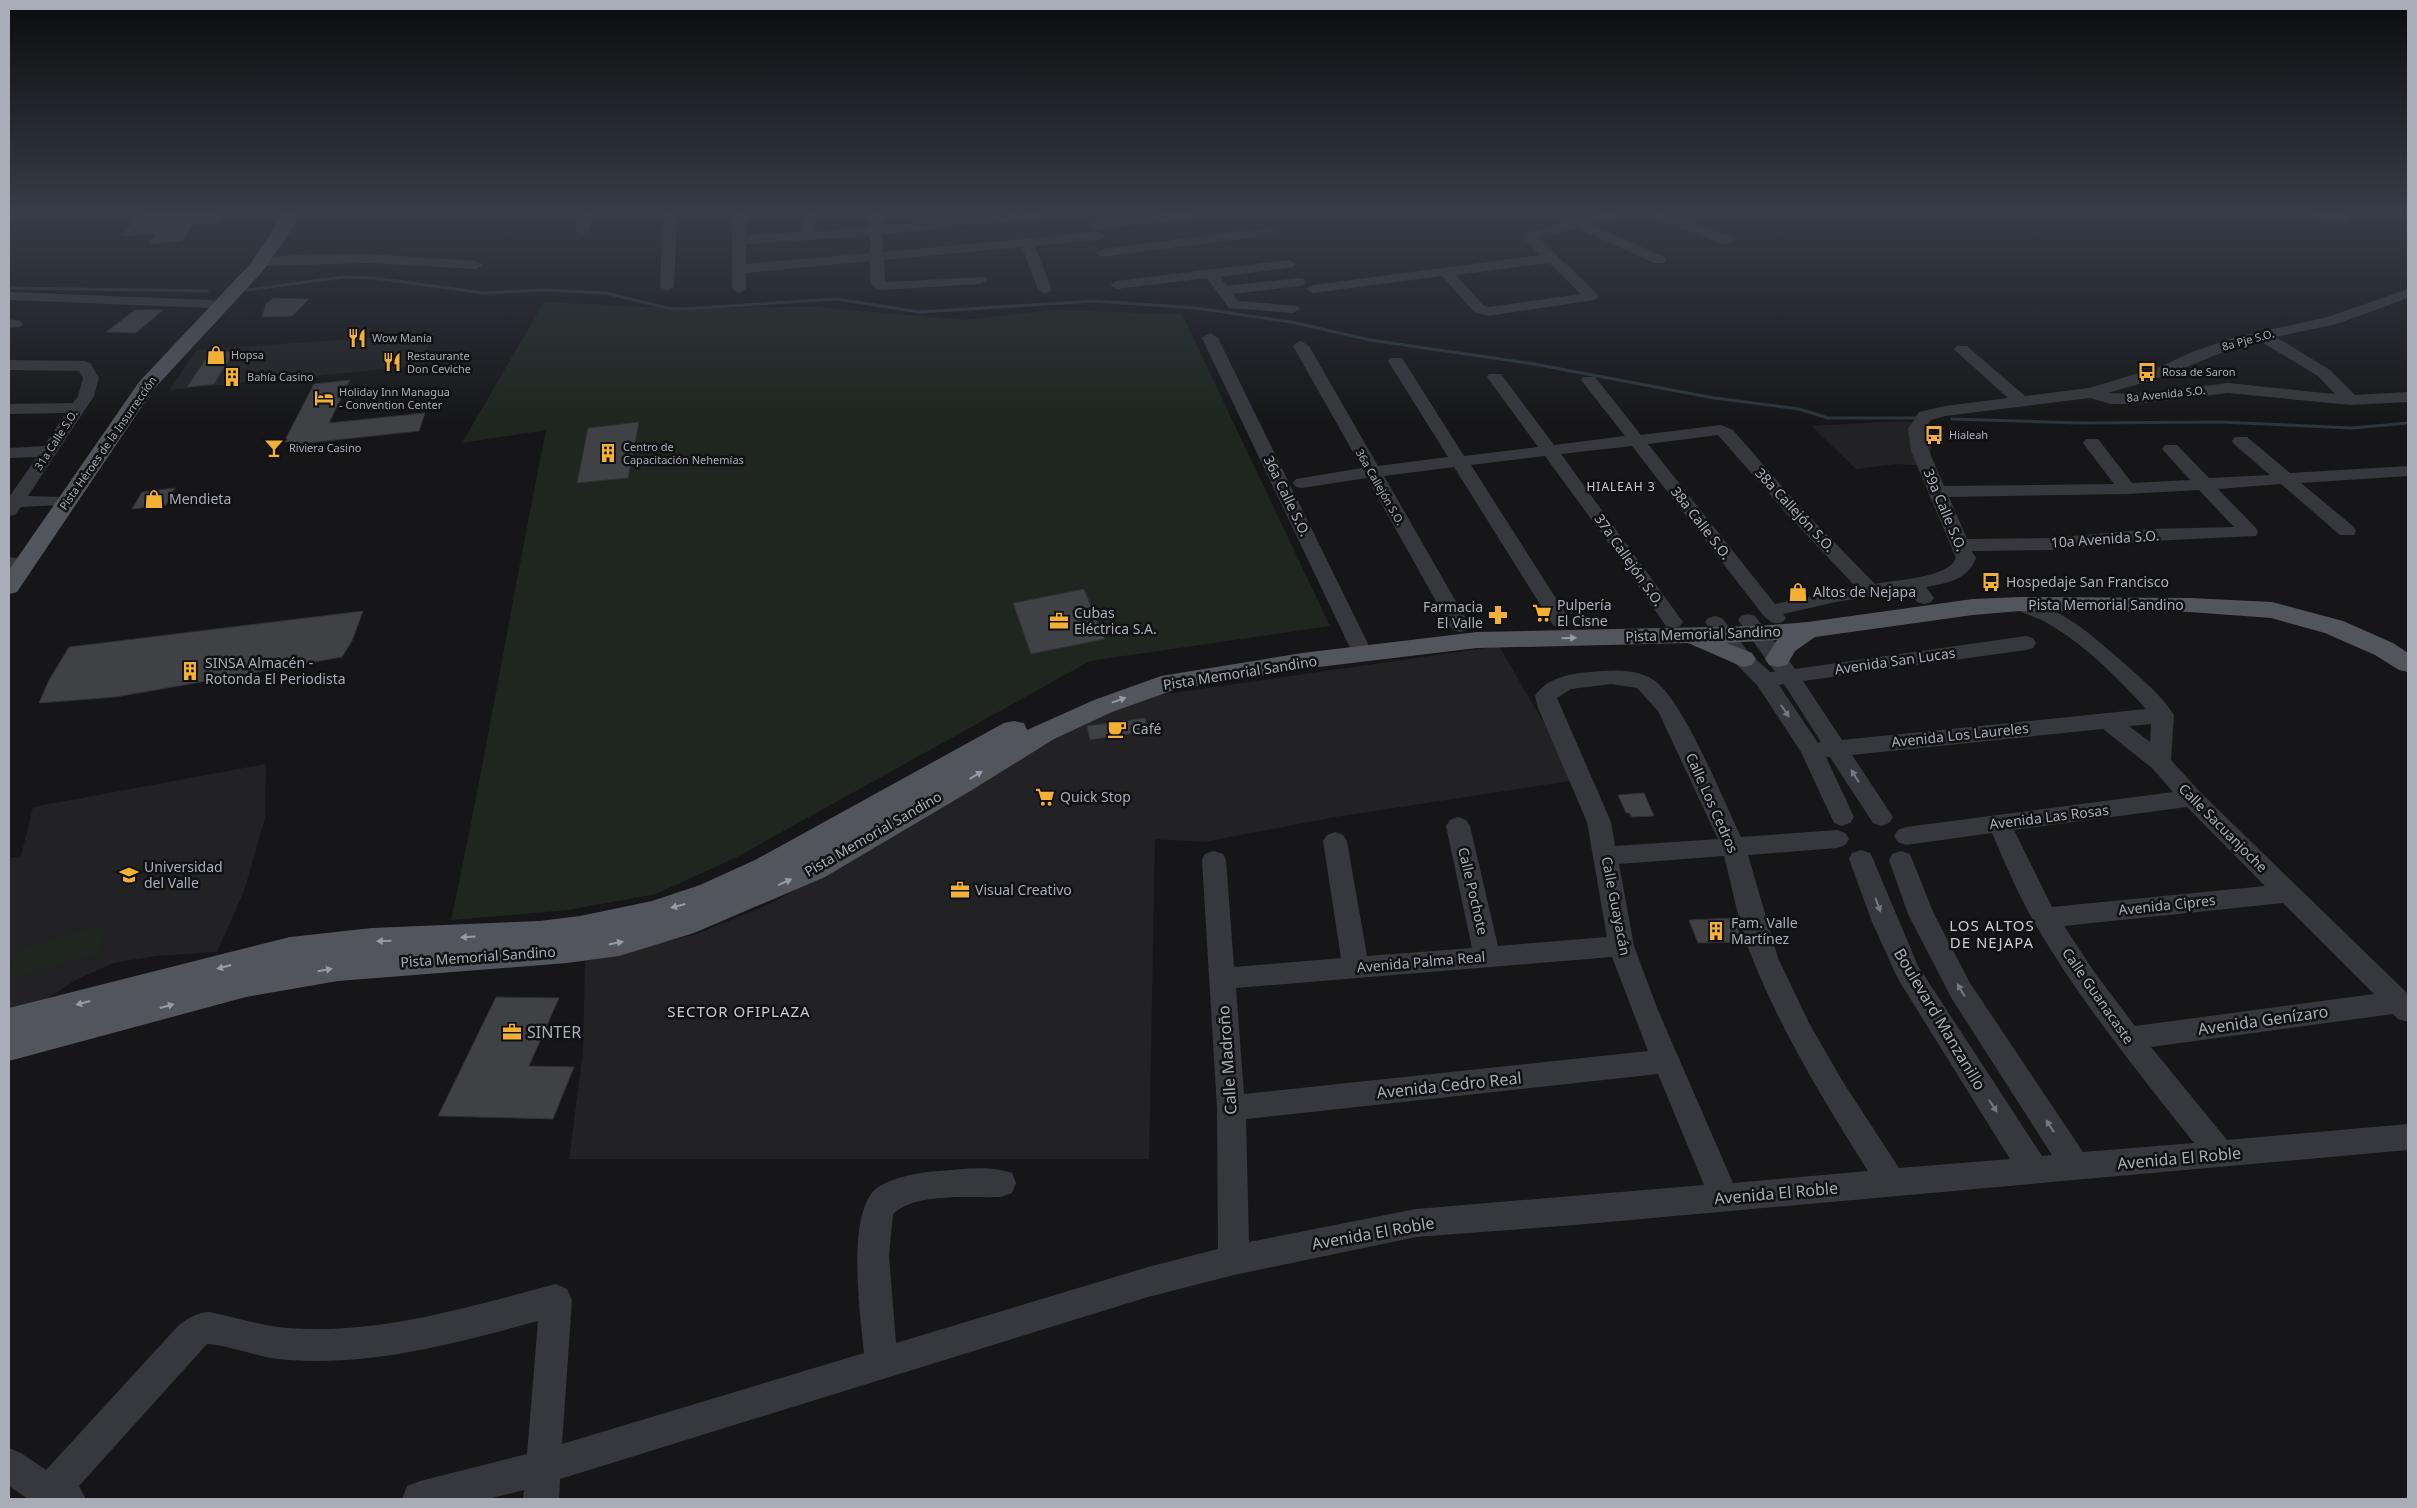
<svg xmlns="http://www.w3.org/2000/svg" width="2417" height="1508" viewBox="0 0 2417 1508" font-family="'Noto Sans',sans-serif">
	<style>
		.built { fill: #222225 }
		.green { fill: #1e261f }
		.water { fill: #2c353c }
		.lines { fill: none; stroke-linecap: round; stroke-linejoin: round }
		.stream { stroke: #2c353c; stroke-width: 3 }
		.building { fill: #404145; stroke: #303034 }
		.minor { fill: #37383d; fill-rule: evenodd }
		.major { fill: #53555c; fill-rule: evenodd }
		.oneway { fill: #979ba6 }
		.oneway2 { fill: #757881 }
		.labels { text-anchor: middle; stroke-width: 5; stroke-linejoin: round; paint-order: stroke }
		.far-poi-label { font-size: 11px; fill: #a8adb8; stroke: #111113; text-anchor: start }
		.far-street-label { font-size: 11px; fill: #a8adb8; stroke: #111113 }
		.far-neighbourhood-label { font-size: 12px; letter-spacing: 1px; fill: #c9ccd4; stroke: #111113 }
		.street-label { font-size: 14px; fill: #a8adb8; stroke: #111113 }
		.poi-label { font-size: 14px; fill: #a8adb8; stroke: #111113; text-anchor: start }
		.neighbourhood-label { font-size: 15px; letter-spacing: 1px; fill: #c9ccd4; stroke: #111113 }
		.near-street-label { font-size: 16px; fill: #a8adb8; stroke: #111113 }
		.near-poi-label { font-size: 16px; fill: #a8adb8; stroke: #111113; text-anchor: start }
	</style>
	<rect width="100%" height="100%" fill="#161618"/>
	<path class="built" d="M435,333l-17,33 -249,24 28,-40z
		M1899,421l34,3 -3,42 -34,-2 -40,5 -45,-43z
		M1499,646l78,134 -242,37 -131,25 -49,-3 -6,320h-580l14,-107 2,-92 112,-26 75,-31 122,-69 175,-104 41,-19 43,-15z
		M266,764l-1,54 -21,73 -27,61 -61,4 -43,7 -37,17 -50,32 -17,5v-159l12,-2 12,-49z"/>
	<path class="green" d="M544,302l123,6 148,-1 151,13 83,-10 133,4 148,312 -240,35 -353,196 -81,37 -88,16 -117,10c35,-163 62,-327 95,-490l-84,13z
		M105,925l-6,29 -89,24 8,-30z"/>
	<path class="water" d="M2297,214h52l-1,9z"/>
	<g class="lines">
		<path class="stream" d="M9,288l199,3
			M246,290l98,-13 30,1 110,15 61,-3 61,3 61,15 16,1 153,-10 84,13 174,-11 102,7 95,14 79,18 164,24 180,34 85,11 29,9h92
			M1952,419l128,4 140,-1 132,6 56,-5"/>
	</g>
	<path class="building" d="M139,214h80v9l-27,3 -10,15 -33,3 8,-11 -35,3z
		M273,298l36,1 -17,17 -30,1 4,-13z
		M135,310h28l-27,23 -30,-1z
		M235,351l-21,33 -27,3 22,-33z
		M350,380l-21,43 96,-10 -6,18 -130,14 1,-3h-6l30,-58z
		M639,422l-11,56 -51,5 11,-55z
		M175,488l-9,17 -34,4 10,-17z
		M1084,589l21,50 -74,15 -18,-51z
		M363,611l-11,30 -10,16 -226,40 -77,6 10,-23 20,-33z
		M1145,718l3,13 -58,9 -3,-14z
		M1644,793l10,23 -22,1 -3,-4h-3l-8,-18z
		M1734,918l9,24 -45,1 -9,-23z
		M496,997l63,1 -30,68 45,1 -21,52 -115,-3z"/>
	<g class="lines">
		<path class="minor" d="M578,214h14l-4,19 -5,1 -7,-4z
			M663,214h14l-3,73 -7,4 -7,-4z
			M732,214h14v21l55,-3 2,-18h14l-3,17 55,-4v-13h14v12l121,-12h46l-6,4 -161,16v18l215,-20 7,4 -7,4 -63,6 17,44 -7,4 -7,-4 -16,-43 -138,13 1,22 100,-5 2,3 -7,4 -99,6 -5,-1 -6,-7v-21l-124,12v16l-7,4 -7,-4zM870,236v17l-124,11v-20z
			M1160,214h40l-6,4 -99,12 -7,-4 7,-4z
			M1598,214h22l-1,3 -28,7 73,33 2,3 -2,3h-10l-77,-35 -38,10 57,55 2,3 -3,4 -107,16 -14,-4 -32,-36 -129,17 -7,-4 7,-4 228,-30 -17,-16 -2,-3 2,-3 44,-11 1,-4 11,1zM1549,263l32,31 -92,13 -5,-1 -28,-31z
			M1649,214h19l63,23 2,3 -7,4 -5,-1 -71,-26z
			M1267,228l5,1 2,3 -2,3 -169,22 -7,-4 7,-4z
			M368,254l108,7 7,4 -7,4 -108,-6 -107,3 -7,-4c7,-9 98,-8 114,-8z
			M1289,260l7,4 -2,3 -74,10 7,9 72,-8 5,1 2,3 -2,3 -5,1 -66,8 5,7 60,5 2,3 -7,4 -64,-5 -22,-30 -90,11 -7,-4 7,-4z
			M2408,289v9l-71,26 -61,13 54,33 25,25 53,-3v10l-57,3 -123,-12 -91,11h-26l-21,-6 -145,18 -14,4 -7,9 5,22 15,35 170,-2 -31,-41 3,-4h12l34,44 58,-3 -28,-31 3,-4h12l32,33 61,-3 -35,-30 -3,-4 3,-4h12l43,36 118,-7v10l-107,7 53,44 2,4 -2,4h-14l-59,-51 -63,5 38,39 2,4 -2,4 -106,5 -99,9 -79,1 4,7c-8,22 -29,25 -50,29l8,11 -3,4 -7,2 -7,-2 -8,-12 -73,12 -53,12 3,4 -3,4c-10,3 -13,0 -20,-7l-131,-169 -71,8 122,168 -3,4 -7,2 -7,-2 -64,-92 -57,-78 -74,9 100,157 -3,4 -7,2 -7,-2 -3,-4 -97,-155 -70,9 86,150 -3,4 -7,2 -7,-2 -3,-4 -83,-148 -65,10 -6,-1 -3,-4 3,-4 66,-11 -69,-122 3,-3 5,-2 8,5 69,120 70,-9 -60,-96 2,-3h12l62,98 74,-9 -51,-70 2,-3h12l53,71 71,-9 -44,-56 2,-3h12l46,58 80,-10 12,5 66,76 76,78c19,-4 74,-6 81,-26l-45,-107 -3,-22 11,-17 26,-6 63,-8 -51,-46 -3,-3 3,-3h10l58,50 64,-8 73,-22 30,-14 44,-15 92,-20zM2260,341l58,35 17,18 -107,-11 -91,11 -29,-1c22,-7 45,-12 66,-21 29,-11 56,-25 86,-31zM1718,435l69,79 69,73 -81,17 -127,-160zM2199,490l35,37 -84,2 -99,9 -84,1 -18,-42 178,-3z
			M9,292l202,8 7,4 -7,4 -202,-8z
			M9,319l11,2 3,3 -3,3 -11,1z
			M1210,333l8,5 155,316 -3,5 -7,2 -7,-2 -3,-5 -151,-316z
			M9,360l75,1 6,2 9,15 -5,18 -66,100 31,1 3,4 -3,4 -38,2 -6,8 -6,1v-19l28,-40 -28,1v-10l35,-2 22,-33 -57,1v-10l64,-1 5,-7 5,-18 -4,-7 -70,-1z
			M9,557l8,1 3,4 -4,5 -7,2z
			M2020,598c44,11 73,38 106,67 17,15 36,31 48,50l-3,45 29,32 208,202v28l-10,-3 -5,-5 -242,33 76,93 181,-16v26l-833,75 -159,12 -182,38 -86,22 -588,182 -1,20h-36l1,-9 -37,9h-85l5,-13 13,-5 107,-27 11,-133c-82,22 -163,45 -249,39 -28,-1 -54,-14 -82,-16l-128,142 7,13h-58l-19,-13v-38l12,5 25,17 132,-144c10,-8 18,-13 31,-14 26,5 52,14 78,16 92,7 181,-21 269,-44l11,5 5,11 -10,144 302,-91c-4,-40 -16,-126 7,-159 12,-16 50,-22 68,-23 23,-2 51,-6 73,2l4,10 -4,10 -11,4c-30,1 -85,-5 -108,17l-4,42 7,87 252,-76 70,-18 -1,-141 -15,-248 3,-6 9,-3 9,3 3,6 8,107 107,-9 -18,-117 4,-6 8,-3 8,3 4,6 20,115 105,-8 -26,-122 4,-6 8,-3 8,3 4,6 28,120 109,-9 -20,-115 -49,-114 -3,-12c11,-18 34,-22 54,-24 20,-2 46,-4 63,7 30,17 72,123 89,158l96,-7 8,3 4,6 -4,6 -8,3 -89,7 30,103 31,65 34,59 56,86 111,-9 -112,-180 -26,-57 -23,-63 3,-6 9,-3 9,3 3,6 45,107 124,190 10,-1 -100,-156 -44,-85 -19,-54 3,-6 9,-3 9,3 24,60 36,69 113,169 111,-9c-57,-72 -114,-142 -160,-221 -16,-28 -29,-59 -42,-89l-86,12 -8,-3 -4,-6 4,-6 8,-3 267,-35 -21,-24 -49,-39 -251,26 41,62 -4,6 -8,3 -8,-3 -43,-66h-4l28,60 -4,6 -8,3 -8,-3 -33,-71 -44,-67 -21,-21 -31,-42 3,-4 7,-2 7,2 28,36 20,18h5l-37,-52 3,-4 7,-2 7,2 40,53 231,-33 7,2 3,5 -3,5 -7,2 -223,31 39,59 304,-31c-27,-30 -63,-66 -99,-86 -9,-6 -32,-11 -37,-19l3,-4zM1611,684l26,4 21,23 60,128 -103,7 -4,-24 -54,-124 14,-9zM1784,684l37,58 -3,1 -39,-58zM2151,724l-1,18 -21,-16zM2187,807l78,79 -213,21 -38,-77zM1724,856c9,34 15,71 29,104 30,74 72,143 115,211l-135,12 -76,-175 -23,-62 -15,-82zM2283,903l91,91 -239,32 -40,-53 -31,-47zM1612,957l36,94 -404,43 -8,-106zM1658,1074l46,111 -288,24 -167,33 -3,-123z"/>
		<path class="major" d="M284,214h16l-10,18 -28,40 -109,118 -136,202 -8,2v-24l130,-188 111,-118z
			M2020,597l170,1 82,4 71,19 50,22 15,10v19l-9,-2 -24,-15 -50,-22 -54,-15 -81,-6 -170,-1 -47,4 -158,22 -20,14 -8,14 -9,2 -9,-2 -4,-6 12,-19 -51,3 26,10 4,6 -4,6 -9,2 -55,-24 -211,5 -175,21 -128,21 -62,22 -58,27 -82,51 -147,87 -131,56 -75,23 -52,7 -229,18 -92,16 -237,64v-53l281,-71 82,-9 167,-7 41,-5 72,-15 48,-16 55,-25 249,-137 10,-2 10,2 3,7 67,-30 67,-24 141,-23 175,-21 281,-6 50,-4 165,-23z"/>
	</g>
	<defs><path id="oneway-solid" d="M-6-.8H1V-3.2L6.5 0L1 3.2V.8H-6Z" transform="scale(1.25)"/></defs>
	<g class="oneway">
		<use href="#oneway-solid" transform="translate(1569 638) rotate(-1)"/>
		<use href="#oneway-solid" transform="translate(1119 700) rotate(-20)"/>
		<use href="#oneway-solid" transform="translate(976 775) rotate(-32)"/>
		<use href="#oneway-solid" transform="translate(785 882) rotate(-24)"/>
		<use href="#oneway-solid" transform="translate(678 906) rotate(165)"/>
		<use href="#oneway-solid" transform="translate(468 937) rotate(177)"/>
		<use href="#oneway-solid" transform="translate(384 941) rotate(178)"/>
		<use href="#oneway-solid" transform="translate(616 943) rotate(-11)"/>
		<use href="#oneway-solid" transform="translate(224 967) rotate(165)"/>
		<use href="#oneway-solid" transform="translate(325 970) rotate(-10)"/>
		<use href="#oneway-solid" transform="translate(83 1003) rotate(165)"/>
		<use href="#oneway-solid" transform="translate(167 1006) rotate(-15)"/>
	</g>
	<g class="oneway2">
		<use href="#oneway-solid" transform="translate(1785 711) rotate(56)"/>
		<use href="#oneway-solid" transform="translate(1855 776) rotate(-122)"/>
		<use href="#oneway-solid" transform="translate(1878 905) rotate(70)"/>
		<use href="#oneway-solid" transform="translate(1961 990) rotate(-120)"/>
		<use href="#oneway-solid" transform="translate(1993 1106) rotate(57)"/>
		<use href="#oneway-solid" transform="translate(2050 1126) rotate(-123)"/>
	</g>
	<linearGradient id="sky" x2="0" y2="1"><stop stop-color="#0c0c0d"/><stop offset="0.5" stop-color="#363c48"/><stop offset="1" stop-color="#363c48" stop-opacity="0"/></linearGradient>
	<rect width="2417" height="425" fill="url(#sky)"/>
	<defs>
		<g id="restaurant-bare" transform="scale(1.5)"><path d="M-5-6h1v4h1v-4h1v4h1v-4h1v5L-1.5 .5V6h-2V.5L-5-1ZM5-6V6H3V1.5H1.5Q1.5-4 5-6Z" fill="#f2b134" stroke="#111113" stroke-width="2.5" paint-order="stroke"/></g>
		<g id="shop-bare" transform="scale(1.5)"><path d="M-5-2.5h2.3a2.7 3.5 0 0 1 5.4 0H5L5.5 6h-11ZM-1.5-2.5h3a1.5 2.3 0 0 0-3 0Z" fill="#f2b134" stroke="#111113" stroke-width="2.5" paint-order="stroke"/></g>
		<g id="bus-bare" transform="scale(1.5)"><path d="M-5-6H5V4H4V6H2V4H-2V6H-4V4H-5ZM-3.5-4V0h7V-4ZM-3.5 1.2v1.5H-2V1.2ZM2 1.2v1.5H3.5V1.2Z" fill="#f2b134" stroke="#111113" stroke-width="2.5" paint-order="stroke"/></g>
		<g id="building-bare" transform="scale(1.5)"><path d="M-4-6H4V6H1V3H-1V6H-4ZM-2.5-4.3h1.7v1.8h-1.7ZM.8-4.3h1.7v1.8H.8ZM-2.5-1h1.7V.8h-1.7ZM.8-1h1.7V.8H.8Z" fill="#f2b134" stroke="#111113" stroke-width="2.5" paint-order="stroke"/></g>
		<g id="hotel-bare" transform="scale(1.5)"><path d="M-6-4.5h1.5V1H6V5H4.5V3h-9V5H-6ZM-4 0a1.8 1.8 0 1 1 3.6 0ZM.5 0V-2.5h3Q6-2.5 6 0Z" fill="#f2b134" stroke="#111113" stroke-width="2.5" paint-order="stroke"/></g>
		<g id="bar-bare" transform="scale(1.5)"><path d="M-6-5H6L.8 .8V4.5H3.5V6h-7V4.5H-.8V.8Z" fill="#f2b134" stroke="#111113" stroke-width="2.5" paint-order="stroke"/></g>
		<g id="supermarket-bare" transform="scale(1.5)"><path d="M-6-5.5h2.5l.6 2H6L4.5 2H-2.5L-4.4-4H-6ZM-1.5 3.2a1.3 1.3 0 1 0 .1 0ZM3 3.2a1.3 1.3 0 1 0 .1 0Z" fill="#f2b134" stroke="#111113" stroke-width="2.5" paint-order="stroke"/></g>
		<g id="pharmacy-bare" transform="scale(1.5)"><path d="M-2-6h4v4h4v4h-4v4h-4v-4h-4v-4h4Z" fill="#f2b134" stroke="#111113" stroke-width="2.5" paint-order="stroke"/></g>
		<g id="office-bare" transform="scale(1.5)"><path d="M-6-3h4V-5.5h4V-3h4V5H-6ZM-1-4.5V-3h2v-1.5ZM-6 0V1H6V0Z" fill="#f2b134" stroke="#111113" stroke-width="2.5" paint-order="stroke"/></g>
		<g id="cafe-bare" transform="scale(1.5)"><path d="M-5.5-4.5H6V0H3Q3 3.5 0 3.5H-2.5Q-5.5 3.5-5.5 0ZM3-3.2v2h1.7v-2ZM-6 4.5H4V6H-6Z" fill="#f2b134" stroke="#111113" stroke-width="2.5" paint-order="stroke"/></g>
		<g id="university-bare" transform="scale(1.5)"><path d="M0-5L7-2L0 1L-7-2ZM-4 1L0 2.5L4 1V4Q0 6-4 4Z" fill="#f2b134" stroke="#111113" stroke-width="2.5" paint-order="stroke"/></g>
	</defs>
	<g fill-rule="evenodd">
		<use href="#restaurant-bare" x="357" y="338"/>
		<use href="#shop-bare" x="216" y="355"/>
		<use href="#restaurant-bare" x="392" y="362"/>
		<use href="#bus-bare" x="2147" y="372"/>
		<use href="#building-bare" x="232" y="377"/>
		<use href="#hotel-bare" x="324" y="398"/>
		<use href="#bus-bare" x="1934" y="435"/>
		<use href="#bar-bare" x="274" y="448"/>
		<use href="#building-bare" x="608" y="453"/>
		<use href="#shop-bare" x="154" y="499"/>
		<use href="#bus-bare" x="1991" y="582"/>
		<use href="#shop-bare" x="1798" y="592"/>
		<use href="#supermarket-bare" x="1542" y="613"/>
		<use href="#pharmacy-bare" x="1498" y="615"/>
		<use href="#office-bare" x="1059" y="621"/>
		<use href="#building-bare" x="190" y="671"/>
		<use href="#cafe-bare" x="1117" y="729"/>
		<use href="#supermarket-bare" x="1045" y="797"/>
		<use href="#university-bare" x="129" y="875"/>
		<use href="#office-bare" x="960" y="890"/>
		<use href="#building-bare" x="1716" y="931"/>
		<use href="#office-bare" x="512" y="1032"/>
	</g>
	<g class="labels">
		<g class="far-poi-label">
			<text x="372" y="342">Wow Manía</text>
			<text x="231" y="359">Hopsa</text>
			<text x="407" y="360">Restaurante<tspan x="407" dy="13">Don Ceviche</tspan></text>
			<text x="2162" y="376">Rosa de Saron</text>
			<text x="247" y="381">Bahía Casino</text>
			<text x="339" y="396">Holiday Inn Managua<tspan x="339" dy="13">- Convention Center</tspan></text>
			<text x="1949" y="439">Hialeah</text>
			<text x="623" y="451">Centro de<tspan x="623" dy="13">Capacitación Nehemías</tspan></text>
			<text x="289" y="452">Riviera Casino</text>
		</g>
		<g class="far-street-label">
			<text transform="translate(2248 340) rotate(-15)" y="4">8a Pje S.O.</text>
			<text transform="translate(2166 394) rotate(-6)" y="4">8a Avenida S.O.</text>
			<text transform="translate(56 440) rotate(-57)" y="4">31a Calle S.O.</text>
			<text transform="translate(108 443) rotate(-55)" y="4">Pista Héroes de la Insurrección</text>
			<text transform="translate(1380 487) rotate(60)" y="4">36a Callejón S.O.</text>
		</g>
		<g class="far-neighbourhood-label">
			<text x="1621" y="491">HIALEAH 3</text>
		</g>
		<g class="street-label">
			<text transform="translate(1287 496) rotate(64)" y="5">36a Calle S.O.</text>
			<text transform="translate(1795 510) rotate(47)" y="5">38a Callejón S.O.</text>
			<text transform="translate(1945 510) rotate(67)" y="5">39a Calle S.O.</text>
			<text transform="translate(1701 523) rotate(52)" y="5">38a Calle S.O.</text>
			<text transform="translate(2105 539) rotate(-4)" y="5">10a Avenida S.O.</text>
			<text transform="translate(1629 560) rotate(55)" y="5">37a Callejón S.O.</text>
			<text x="2106" y="610">Pista Memorial Sandino</text>
			<text transform="translate(1703 634) rotate(-2)" y="5">Pista Memorial Sandino</text>
			<text transform="translate(1895 661) rotate(-8)" y="5">Avenida San Lucas</text>
			<text transform="translate(1240 673) rotate(-9)" y="5">Pista Memorial Sandino</text>
			<text transform="translate(1960 735) rotate(-6)" y="5">Avenida Los Laureles</text>
			<text transform="translate(1712 803) rotate(66)" y="5">Calle Los Cedros</text>
			<text transform="translate(2049 817) rotate(-7)" y="5">Avenida Las Rosas</text>
			<text transform="translate(2223 828) rotate(45)" y="5">Calle Sacuanjoche</text>
			<text transform="translate(873 834) rotate(-30)" y="5">Pista Memorial Sandino</text>
			<text transform="translate(1473 891) rotate(77)" y="5">Calle Pochote</text>
			<text transform="translate(2167 905) rotate(-6)" y="5">Avenida Cipres</text>
			<text transform="translate(1616 906) rotate(79)" y="5">Calle Guayacán</text>
			<text transform="translate(478 957) rotate(-4)" y="5">Pista Memorial Sandino</text>
			<text transform="translate(1421 962) rotate(-5)" y="5">Avenida Palma Real</text>
			<text transform="translate(2098 996) rotate(55)" y="5">Calle Guanacaste</text>
		</g>
		<g class="poi-label">
			<text x="169" y="504">Mendieta</text>
			<text x="2006" y="587">Hospedaje San Francisco</text>
			<text x="1813" y="597">Altos de Nejapa</text>
			<text x="1557" y="610">Pulpería<tspan x="1557" dy="16">El Cisne</tspan></text>
			<text x="1483" y="612" text-anchor="end">Farmacia<tspan x="1483" dy="16">El Valle</tspan></text>
			<text x="1074" y="618">Cubas<tspan x="1074" dy="16">Eléctrica S.A.</tspan></text>
			<text x="205" y="668">SINSA Almacén -<tspan x="205" dy="16">Rotonda El Periodista</tspan></text>
			<text x="1132" y="734">Café</text>
			<text x="1060" y="802">Quick Stop</text>
			<text x="144" y="872">Universidad<tspan x="144" dy="16">del Valle</tspan></text>
			<text x="975" y="895">Visual Creativo</text>
			<text x="1731" y="928">Fam. Valle<tspan x="1731" dy="16">Martínez</tspan></text>
		</g>
		<g class="neighbourhood-label">
			<text x="1992" y="931">LOS ALTOS<tspan x="1992" dy="17">DE NEJAPA</tspan></text>
			<text x="739" y="1017">SECTOR OFIPLAZA</text>
		</g>
		<g class="near-street-label">
			<text transform="translate(1940 1019) rotate(59)" y="6">Boulevard Manzanillo</text>
			<text transform="translate(2263 1020) rotate(-8)" y="6">Avenida Genízaro</text>
			<text transform="translate(1227 1060) rotate(-94)" y="6">Calle Madroño</text>
			<text transform="translate(1449 1085) rotate(-6)" y="6">Avenida Cedro Real</text>
			<text transform="translate(2179 1158) rotate(-5)" y="6">Avenida El Roble</text>
			<text transform="translate(1776 1193) rotate(-5)" y="6">Avenida El Roble</text>
			<text transform="translate(1373 1233) rotate(-10)" y="6">Avenida El Roble</text>
		</g>
		<g class="near-poi-label">
			<text x="527" y="1038">SINTER</text>
		</g>
	</g>
	<rect width="2417" height="1508" fill="none" stroke="#a8adb8" stroke-width="20"/>
</svg>
